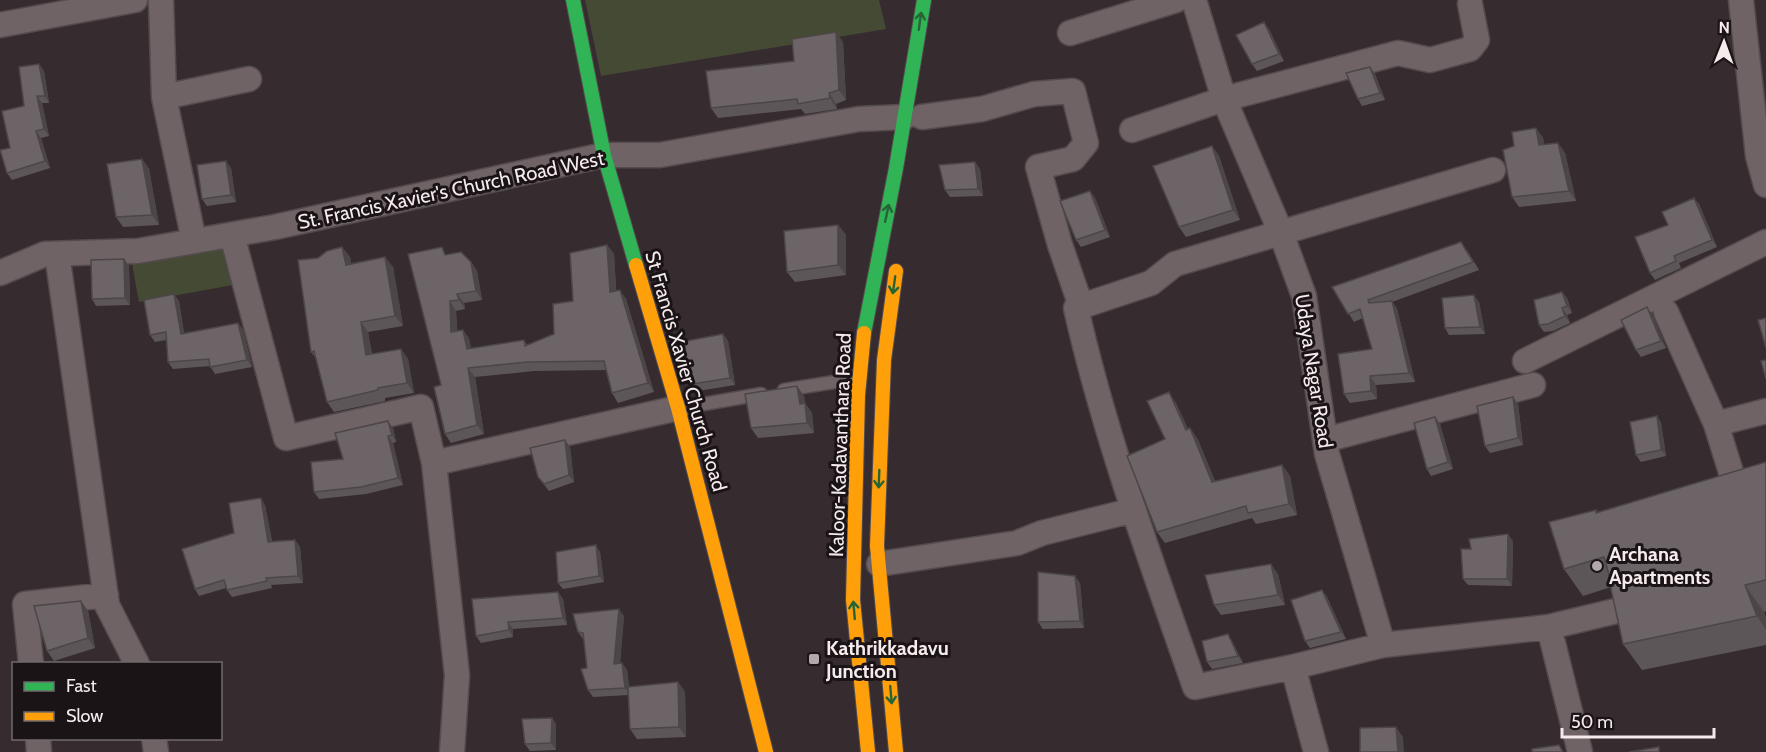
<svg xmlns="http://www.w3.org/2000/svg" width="1766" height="752" viewBox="0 0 1766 752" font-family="Cabin,sans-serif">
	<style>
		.green { fill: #454a35 }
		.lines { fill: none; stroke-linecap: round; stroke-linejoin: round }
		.lane-casing { stroke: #544b4e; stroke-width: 15 }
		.street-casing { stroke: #544b4e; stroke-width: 27 }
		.fast-casing { stroke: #544b4e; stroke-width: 16 }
		.slow-casing { stroke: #544b4e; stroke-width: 16 }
		.lane { stroke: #6f6366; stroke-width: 12 }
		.street { stroke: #6f6366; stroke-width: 24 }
		.fast { stroke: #30b455; stroke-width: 14 }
		.slow { stroke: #ff9f0a; stroke-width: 14 }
		.wall { fill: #5d5658 }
		.shaded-wall { fill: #4c4647 }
		.building { fill: #6c6466; stroke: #4c4647; stroke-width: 1.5 }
		.oneway { stroke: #266436 }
		.poi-dot { fill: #b2a8aa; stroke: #1b1416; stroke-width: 2 }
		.labels { text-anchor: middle; stroke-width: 6; stroke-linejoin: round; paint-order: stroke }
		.street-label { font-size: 20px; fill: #f5eaec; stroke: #1b1416 }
		.poi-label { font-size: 20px; font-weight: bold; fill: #f5eaec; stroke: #1b1416; text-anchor: start }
	</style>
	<rect width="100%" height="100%" fill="#362c2f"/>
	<path class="green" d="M585,0h294l7,29 -285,47z
		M225,242l8,43 -94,17 -8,-44z"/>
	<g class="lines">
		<g class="lane-casing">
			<path id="lane" d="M784,390l75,-12
				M681,408l80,-14"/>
		</g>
		<g class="street-casing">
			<path id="street" d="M161,0l3,97 30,144
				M1194,0l30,99 57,134 23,63 23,158 56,191
				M1741,0l17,156 8,29
				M0,25l135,-25
				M1070,33l106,-33
				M164,97l85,-18
				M922,117l60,-8 52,-15 39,-3 13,52 -13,16 -35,8 22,78 21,61
				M1132,130l92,-31 174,-46 32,7 40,-11 7,-9 -7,-36
				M232,235l54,203 135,-31 13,56 244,-55
				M57,254l50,351 30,59
				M0,273l45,-19 93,-3 137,-24 329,-72h56l199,-36 46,-2
				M1666,312l50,112
				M1525,361l241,-119
				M1325,440l208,-55
				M434,463l23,212 -5,77
				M1734,482l-18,-58 50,-13
				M879,564l138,-21 25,-10 92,-23
				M1549,627l31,125
				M31,664l-6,-60 81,-9
				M1293,667l-98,20c-44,-126 -90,-250 -119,-379l75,-25 24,-19 318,-94
				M38,738l1,14
				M154,738l2,14
				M1316,752l-23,-85 90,-22 166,-18 67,-16"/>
		</g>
		<g class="fast-casing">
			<path id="fast" d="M573,0l31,155 32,110
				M864,333l32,-165 28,-168"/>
		</g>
		<g class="slow-casing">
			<path id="slow" d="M636,265l42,143 88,344
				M896,271l-12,89 -7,186 19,206
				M864,333l-6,62 -5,205 15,152"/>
		</g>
		<use href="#lane" class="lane"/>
		<use href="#street" class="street"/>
		<use href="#fast" class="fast"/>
		<use href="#slow" class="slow"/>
	</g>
	<path class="wall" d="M1269,29l15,32 -27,10 -5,-7z
		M843,42l3,58 -10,4 1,5 -32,5 -4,-5 -83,9 -7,-10 83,-47z
		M39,64l5,7 5,32h-7l7,33 -8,2 9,30 -38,12 -5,-7 3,-25z
		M1370,67l5,7 10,26 -23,6 -4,-7z
		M1536,128l7,10 1,6 14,-1 7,10 11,48 -57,6 -7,-10 2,-51z
		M1212,146l7,10 21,64 -54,17 -7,-10z
		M142,159l7,10 10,56 -36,2 -7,-10z
		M231,168l5,34 -29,4 -5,-7z
		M980,169l3,27 -33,1 -5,-7z
		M1090,191l5,7 15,39 -29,10 -5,-7z
		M1694,198l5,6 18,43 -38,16 2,5 -26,12 -5,-7 18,-48z
		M838,225l8,10v40l-51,7 -8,-10z
		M607,245l7,9 2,36 10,9 28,93 -36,11 -6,-10 -6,-23 -72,1 -59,6 9,57 -33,9 -6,-9 -4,-49 6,-131 24,8 6,9 5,29 -18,3 1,6 -9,2 1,20 6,-1 6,9 2,10 53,-9 3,5 27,-11z
		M342,247l8,10 1,7 34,-7 8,10 10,59 -35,6 4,22 29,-5 7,10 6,34 -29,5v3l-51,11 -7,-10 -12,-45 -4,-5 7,-94z
		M1467,250l12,20 -87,32 5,7 18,73 -39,3 1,14 -27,4 -6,-9 28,-45 -9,-31 -9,4 -22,-35z
		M124,259l5,7 1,39 -34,1 -4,-7z
		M1562,292l5,6 5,15 -5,2 3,8 -17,8 -9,1 -5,-7z
		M174,294l5,7 5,32 54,-10 5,7 9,37 -37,7 -5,-8 -37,3 -5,-7 -2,-22 -11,2 -5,-7z
		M1479,302l6,32 -36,1 -4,-7z
		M1647,307l5,7 14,34 -25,9 -5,-7z
		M723,334l5,7 7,44 -37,6 -5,-7z
		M804,396l1,7 7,10 2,20 -56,5 -7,-10z
		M1176,403l12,26 2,-1 8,12 17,41 67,-16 8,11 7,39 -41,9 -4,-6 -87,25 -8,-11 8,-93z
		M1518,404l5,41 -33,8 -5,-7z
		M1657,416l4,7 5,33 -25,6 -5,-7z
		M1440,424l13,45 -22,7 -4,-7z
		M393,428l3,14 -3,1 10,42 -37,9 -47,5 -5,-7 29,-33z
		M570,447l4,35 -25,9 -11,-14z
		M1766,462v149l-2,1 2,6v27l-124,25 -19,-26 -12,-57 -28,9 -19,-27 32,-59 1,2z
		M265,505l7,36 23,-1 5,7 3,36 -32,2 1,3 -40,9 -5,-7 -1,-2 -27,8 -4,-7 39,-56z
		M1513,541l-1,45 -44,-1 -5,-6z
		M600,552l4,30 -41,7 -5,-6z
		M1278,574l7,31 -64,10 -7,-10z
		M1080,583l4,45 -41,1 -5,-7z
		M1322,590l5,7 19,42 -36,9 -5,-7z
		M558,592l5,7 4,26 -54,4v8l-32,6 -5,-7z
		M81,601l7,10 7,37 -41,13 -7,-10z
		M624,616l-4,48 2,-1 5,7 2,17 49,-5 7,10 1,45 -49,2 -7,-10 -2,-34 -35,2 -5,-7 -4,-50 -1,-1 -5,-7z
		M1228,634l4,7 11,22 -31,6 -5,-7z
		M552,718l4,6v26l-26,1 -5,-7z"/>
	<path class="shaded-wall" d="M1264,22l5,7 15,32 -5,-7z
		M836,32l7,10 3,58 -7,-10z
		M39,64l5,7 5,32 -4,-7z
		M1370,67l5,7 10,26 -5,-7z
		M829,93l7,11 1,5 -7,-11z
		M37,96l5,7 7,33 -5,-7z
		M1536,128l7,10 3,17 -7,-10z
		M36,131l5,7 9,30 -5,-7z
		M1558,143l7,10 11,48 -7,-10z
		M1212,146l7,10 21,64 -7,-10z
		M142,159l7,10 10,56 -7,-10z
		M226,161l5,7 5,34 -5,-7z
		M975,162l5,7 3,27 -5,-7z
		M1090,191l5,7 15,39 -5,-7z
		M1694,198l5,6 18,43 -5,-7z
		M838,225l8,10v40l-8,-10z
		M607,245l7,9 3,47 -7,-9z
		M342,247l8,10 3,18 -7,-10z
		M385,257l8,10 10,59 -8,-10z
		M124,259l5,7 1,39 -5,-7z
		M471,262l6,9 5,29 -6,-9z
		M620,290l6,9 28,93 -6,-9z
		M1562,292l5,6 5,15 -5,-7z
		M174,294l5,7 6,40 -4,-7z
		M457,294l7,9 1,6 -6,-9z
		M1474,295l5,7 6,32 -5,-7z
		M450,301l6,10 2,30 -7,-9z
		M1392,301l5,8 18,73 -6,-9z
		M1647,307l5,7 14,34 -5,-7z
		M1562,308l5,7 3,8 -5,-7z
		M361,322l7,10 5,33 -7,-10z
		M238,323l5,7 9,37 -5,-7z
		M463,330l6,9 4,19 -6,-9z
		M723,334l5,7 7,44 -5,-7z
		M401,349l7,10 6,34 -7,-10z
		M468,368l7,9 9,57 -7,-9z
		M1370,376l6,9 1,14 -6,-8z
		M797,386l7,10 1,7 7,10 2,20 -7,-10 -7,-19z
		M1169,392l7,11 17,38 -7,-11z
		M1513,397l5,7 5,41 -5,-7z
		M1657,416l4,7 5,33 -5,-6z
		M1435,417l5,7 13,45 -5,-7z
		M388,421l5,7 3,14 -4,-7z
		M1190,428l8,12 22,53 -8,-11z
		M388,436l5,7 10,42 -5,-7z
		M565,440l5,7 4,35 -5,-7z
		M1282,465l8,11 7,39 -8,-11z
		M261,498l4,7 8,44 -5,-7z
		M1508,534l5,7 -1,45 -5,-7z
		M295,540l5,7 3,36 -5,-7z
		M596,545l4,7 4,30 -5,-6z
		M1271,564l7,10 7,31 -7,-10z
		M1075,576l5,7 4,45 -4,-7z
		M1745,585l19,27 2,6v12l-9,-14z
		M1322,590l5,7 19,42 -5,-7z
		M558,592l5,7 4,26 -4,-7z
		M81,601l7,10 7,37 -7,-10z
		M619,609l5,7 -5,55 -5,-7z
		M508,622l5,7v8l-4,-7z
		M1228,634l4,7 11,22 -5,-7z
		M622,663l5,7 3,25 -5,-7z
		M678,682l7,10 1,45 -7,-10z
		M552,718l4,6v26l-5,-7z
		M1396,727l7,10 1,15h-6z"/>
	<path class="building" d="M1264,22l15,32 -27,10 -16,-29z
		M836,32l3,58 -10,3 1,5 -32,6 -1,-5 -86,9 -5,-37 88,-10 -2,-22z
		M39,64l6,32h-8l7,33 -8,2 9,30 -38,12 -7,-23 10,-2 -8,-37 22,-5 -5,-39z
		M1370,67l10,26 -22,6 -12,-26z
		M1536,128l3,17 19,-2 11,48 -57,6 -9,-47 11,-4 -2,-14z
		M1212,146l21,64 -54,17 -26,-61z
		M142,159l10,56 -36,2 -9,-53z
		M226,161l5,34 -29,4 -5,-34z
		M975,162l3,27 -33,1 -6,-25z
		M1090,191l15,39 -29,10 -16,-39z
		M1694,198l18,42 -38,16 2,5 -26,12 -15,-36 33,-12 -6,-13z
		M838,225v40l-51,7 -3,-41z
		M1461,242l12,20 -105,38 1,3 23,-2 17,72 -39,3 1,15 -27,3 -6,-40 34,-5 -12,-40 -12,5 -16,-27z
		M607,245l3,47 10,-2 28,93 -36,10 -8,-32 -77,1 -59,6 9,57 -32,9 -11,-47 7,-2 -33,-131 34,-7 3,8 16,-3 10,10 5,29 -19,3 2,6 -9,1 1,31 12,-2 4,19 57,-9 1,6 29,-12 -1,-30 20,-3 -3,-48z
		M342,247l4,18 39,-8 10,59 -34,6 5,33 35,-6 6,34 -29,5v2l-51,12 -13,-51 -3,1 -13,-92 20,-2 9,-7z
		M124,259l1,39 -33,1 -1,-39z
		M1562,292l5,14 -5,2 3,8 -17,8 -9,1 -5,-25z
		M174,294l7,40 57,-11 9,37 -37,7 -1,-8 -41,3 -2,-30 -16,3 -6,-35z
		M1474,295l6,32 -35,1 -3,-30z
		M1647,307l14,34 -25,9 -15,-30z
		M1766,318v30l-8,-28z
		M723,334l7,44 -37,6 -12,-42z
		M1766,360v19l-5,-18z
		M797,386l3,18 5,-1 2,20 -56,5 -6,-34z
		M1169,392l17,38 4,-2 22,54 70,-17 7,39 -41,9 -2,-7 -89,26 -30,-76 38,-17 -18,-38z
		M1513,397l5,41 -33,8 -8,-40z
		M1657,416l4,34 -25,5 -6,-33z
		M1435,417l13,45 -21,7 -13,-46z
		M388,421l4,14 -4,1 10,42 -37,9 -47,5 -3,-30 32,-3 -8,-26z
		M565,440l4,35 -25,9 -6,-7 -8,-29z
		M1766,462v118l-21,5 12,31 -134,28 -12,-55v-7l-7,-25 -40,12 -15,-47 47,-12v3z
		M261,498l7,44 27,-2 3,36 -32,2 1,3 -40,9 -3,-10 -29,9 -13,-40 52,-16 -5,-30z
		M1508,534l-1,45h-44l-2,-30h10l-2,-10z
		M596,545l3,31 -41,7 -2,-31z
		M1271,564l7,31 -64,10 -9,-30z
		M1038,572l37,4 5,45 -42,1z
		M1322,590l19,42 -36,9 -14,-41z
		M558,592l5,26 -55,4 1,8 -33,6 -4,-37z
		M81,601l7,37 -41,13 -13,-45z
		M619,609l-5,55 8,-1 3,25 -37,2 -7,-21 6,-1 -4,-35 -5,-1 -5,-18z
		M1228,634l10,22 -31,6 -5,-21z
		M678,682l1,45 -49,2 -2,-42z
		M552,718l-1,25 -26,1 -3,-25z
		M1396,727l2,25h-38v-24z
		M1559,745l4,7h-31v-3z
		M1659,747v5h-30z"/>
	<defs><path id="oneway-shaft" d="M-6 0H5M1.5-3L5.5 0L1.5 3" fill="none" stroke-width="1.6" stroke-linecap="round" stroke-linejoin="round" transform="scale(1.5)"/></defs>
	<g class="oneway">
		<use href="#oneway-shaft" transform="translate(920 21) rotate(-82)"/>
		<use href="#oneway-shaft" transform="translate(887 213) rotate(-78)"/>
		<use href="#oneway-shaft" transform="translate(894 285) rotate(98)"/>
		<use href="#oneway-shaft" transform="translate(879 479) rotate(92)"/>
		<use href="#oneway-shaft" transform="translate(854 610) rotate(-95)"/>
		<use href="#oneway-shaft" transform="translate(891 695) rotate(85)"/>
	</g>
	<g class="poi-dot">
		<circle cx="1597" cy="566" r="6"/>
		<rect x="808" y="653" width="12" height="12" rx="3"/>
	</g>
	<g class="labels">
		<g class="street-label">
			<text transform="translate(451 190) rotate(-12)" y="7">St. Francis Xavier's Church Road West</text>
			<text transform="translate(686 371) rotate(74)" y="7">St Francis Xavier Church Road</text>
			<text transform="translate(1314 371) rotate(81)" y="7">Udaya Nagar Road</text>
			<text transform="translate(840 445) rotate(-88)" y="7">Kaloor-Kadavanthara Road</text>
		</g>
		<g class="poi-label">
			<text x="1609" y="561">Archana<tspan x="1609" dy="23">Apartments</tspan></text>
			<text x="826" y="655">Kathrikkadavu<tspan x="826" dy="23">Junction</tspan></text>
		</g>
	</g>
	<rect x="12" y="662" width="210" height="78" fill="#1b1416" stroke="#726a6c" stroke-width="1.5"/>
	<rect x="24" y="682" width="30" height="9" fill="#30b455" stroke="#726a6c" stroke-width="1.5"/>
	<text x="66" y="692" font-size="18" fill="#f5eaec">Fast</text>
	<rect x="24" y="712" width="30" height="9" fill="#ff9f0a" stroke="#726a6c" stroke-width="1.5"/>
	<text x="66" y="722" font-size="18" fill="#f5eaec">Slow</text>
	<g transform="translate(1724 42) rotate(1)" stroke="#1b1416" stroke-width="4.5" paint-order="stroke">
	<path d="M0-4.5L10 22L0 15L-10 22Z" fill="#f5eaec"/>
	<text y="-9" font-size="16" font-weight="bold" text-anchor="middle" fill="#f5eaec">N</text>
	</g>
	<path d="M1562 728v9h152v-9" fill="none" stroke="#f5eaec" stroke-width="3"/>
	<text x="1571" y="728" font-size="18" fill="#f5eaec" stroke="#1b1416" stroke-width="4.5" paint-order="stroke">50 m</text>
</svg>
